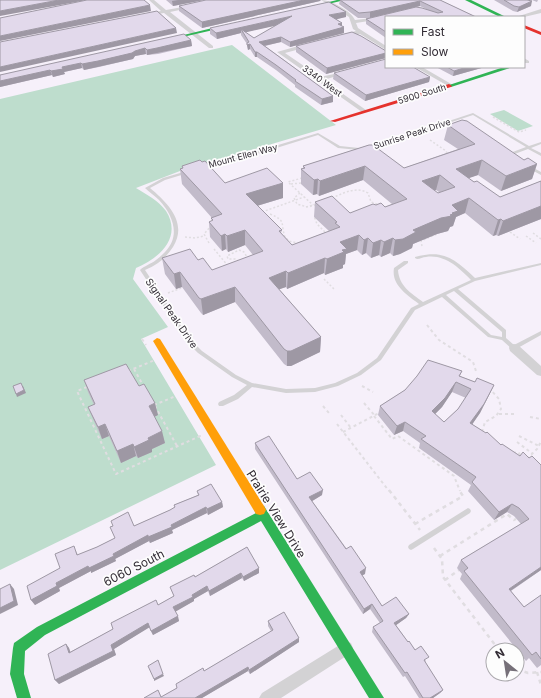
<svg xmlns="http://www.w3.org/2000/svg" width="541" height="698" viewBox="0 0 541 698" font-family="Inter,sans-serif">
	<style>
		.green { fill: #beddcd }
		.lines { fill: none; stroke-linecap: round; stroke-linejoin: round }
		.path-far2 { stroke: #e0dde1; stroke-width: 1.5; stroke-dasharray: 2 2; stroke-linecap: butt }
		.path-far1 { stroke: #e0dde1; stroke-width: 2; stroke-dasharray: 3 3; stroke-linecap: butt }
		.path { stroke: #e0dde1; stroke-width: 2.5; stroke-dasharray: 4 4; stroke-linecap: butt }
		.lane { fill: #d3d2d4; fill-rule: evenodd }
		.street { fill: #d3d2d4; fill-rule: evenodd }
		.fast { fill: #30b455; fill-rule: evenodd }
		.slow { fill: #ff9f0a; fill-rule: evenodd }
		.jam { fill: #e5322d; fill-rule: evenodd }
		.wall { fill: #c2bbca; fill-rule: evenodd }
		.shaded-wall { fill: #9e98a4 }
		.building { fill: #e2d9eb; stroke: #9e98a4; fill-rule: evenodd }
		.labels { text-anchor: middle; stroke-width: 3.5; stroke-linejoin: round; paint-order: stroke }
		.far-street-label { font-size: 9px; fill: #312b34; stroke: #fdfdfd }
		.street-label { font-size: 10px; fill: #312b34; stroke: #fdfdfd }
		.near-street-label { font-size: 12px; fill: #312b34; stroke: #fdfdfd }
	</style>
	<rect width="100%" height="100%" fill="#f6f0fa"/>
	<path class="green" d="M232,45l104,80 -156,46 -44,17c11,7 22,12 30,23 17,27 -8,48 -30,57l-3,11 35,48 -27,12 75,126 -216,105v-471z
		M504,110l29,16 -15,5 -28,-17z"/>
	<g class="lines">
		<path class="path-far2" d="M493,117l26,15 7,-2
			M430,140l16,11 2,5
			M302,178l-14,4 25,23
			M291,184l10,-1
			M300,193l-6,5 3,6 10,3 10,-2
			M332,198c12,-5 24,-12 36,-5l3,9 9,3
			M306,207l10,-3
			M262,212l42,-15
			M270,214c17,7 10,9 15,23l4,4 8,2
			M316,215l-2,1 3,8 10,10
			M510,232l10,7
			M533,233l8,6
			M526,236l10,7
			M185,237l10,1 9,-2
			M209,243l-5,-9 6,-7
			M422,246l-1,-5 16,-7
			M214,249l14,17
			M239,261l-4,-2h-7l-1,-3 12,-6 5,2 4,7
			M324,279l11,11
			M168,293l16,-6"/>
		<path class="path-far1" d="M427,325l12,15 34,22 3,9
			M142,339l4,6
			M134,369l10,18
			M128,371l27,-11
			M362,386l11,6
			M87,387l-10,4 39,83 84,-38 -1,-1
			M364,403l11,13
			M154,405l22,-9
			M155,406l22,40
			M323,406l6,7
			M499,414h15
			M341,415l10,13
			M374,416l18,23 6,-3 56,40 6,15
			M530,417l11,2
			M337,424l52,67
			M343,432l36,-19
			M482,432l3,-10 11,-6 5,-7 -2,-10 -9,-10
			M519,436l20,10
			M517,442l16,12
			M513,453l5,-1 4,5
			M527,459l11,-11 3,-7"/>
		<path class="path" d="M389,490l31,40
			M415,524l48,-28 -4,-6
			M434,548l8,11 1,18 56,73
			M440,556l67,-42 7,6 2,-1
			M445,580l14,-10
			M517,669l11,4 13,-1
			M537,672l4,13"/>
		<path class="lane" d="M473,113l56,33 12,-4v2l-10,4 10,5v3l-13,-7 -16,6h-2v-2l16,-6 -53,-32 -103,34 -3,-1z
			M318,133l22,13 19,2 2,1 -2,1 -21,-2 -20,-13 -74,23 -42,10 -2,-1 42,-11z
			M528,166h2l11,6v3l-13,-7z
			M187,171h1v2l-23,7 -15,8c18,15 38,35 23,59 -4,6 -9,12 -15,16 -4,3 -9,5 -13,7l46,70 11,11 34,24 16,8 34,6 29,-1 20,-5 22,-10 20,-15 34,-50 8,-4c-12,-9 -28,-19 -25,-36l10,-7h4v2l-10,7c1,16 13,23 25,32l48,-22c-12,-12 -26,-26 -45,-23 -3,0 -6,2 -9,2l-2,-1v-1c29,-8 40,2 60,21l66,-15v2l-66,16 -17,8 48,41v8l8,7 27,-14v4l-25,14h-4l-10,-9 -14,-3 -46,-40 -27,13 -34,50 -20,15 -23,11 -23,6 -29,1 -34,-6 -14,12 -15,7h-4l-1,-2 1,-2 15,-7 13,-10 -15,-8 -34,-24 -11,-11 -47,-72c4,-4 11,-6 16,-10 3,-2 6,-5 9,-8 16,-16 8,-37 -6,-52 -4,-4 -10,-8 -14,-12l18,-10zM454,291l48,41v5l-11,-2 -45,-40z
			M468,508l2,1 1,2 -1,2 -57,36 -2,1 -2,-1 -1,-2 1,-2z"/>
		<path class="street" d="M149,0h5l12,10 28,-5v2l-24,5 43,34v2h-4l-45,-35 -19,3v-2l16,-3z
			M321,0c10,0 30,11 34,20l26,-3v2l-25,4 2,5 28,18v4l-26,-16 -20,3v-2l16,-4 -3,-2 -4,-12z
			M541,9v4l-17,4h-8z
			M309,43l3,2 -1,1 -26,7 35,24 28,-6v2l-25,7 43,30v2h-4l-85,-60z
			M524,58l5,3v2h-5z
			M415,67h7l31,18 -5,1z
			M514,344l4,1 23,21v10l-4,-1 -27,-24 -1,-3 1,-3z
			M346,641l5,2 2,5 -2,5 -70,45h-22l3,-5z"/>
		<path class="fast" d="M337,0h8l-34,8 -2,-1z
			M465,0h6l35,17h-6z
			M229,24l2,1v1l-66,15 -2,-1z
			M504,67h9l-62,20 -5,-1z
			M260,505l4,1 120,192h-15l-108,-177 -216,114 -20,16 -1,23 7,24h-14l-7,-24 3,-26 1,-5 23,-16 219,-114 -2,-3 2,-4z"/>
		<path class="slow" d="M157,338l3,1 104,167 2,4 -2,4 -4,1 -4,-1 -103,-173z"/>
		<path class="jam" d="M524,25l17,7v3l-17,-7z
			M449,84l3,2 -1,1 -116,35 -5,-1z"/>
	</g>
	<path class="wall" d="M166,0h38l-31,6z
		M340,0h100l36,17h-90v21l-20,-14v-5l60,-10 -6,-3 -50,12h-12l-19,-14z
		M494,0h33l4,6 -14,6 -4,-1z
		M532,0h6l-1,2z
		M320,1l-118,27 -23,-17v-5z
		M346,17l-10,2 6,4v3l2,1v6l-54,14 -9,-5 -16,4 68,50v6l-12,3 -26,-18v-2l-19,-15 -19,-13h-2l-5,-8 -2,1 -1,-6 -6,-9v-2l-24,6 -7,-5v-6zM277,25l-23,13 -9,-6z
		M191,40l1,6 -34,8 -11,1 -1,-1 -11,2 -2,3 -34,8 -15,3 -2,-2 -18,4 1,2 -12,3 -1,-2 -52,12v-12z
		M296,46l90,5v7l-60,16 -30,-22z
		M436,67h49l-32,9z
		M334,73l96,4 -1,5 -64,19 -32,-22z
		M448,125l76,35 13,4 -5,15 -31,12 -23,-16 -10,3 32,19 41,-16v38l-43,17 -2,-1 -3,1 -28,-23 -9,4 -3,9 -3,1 -2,4 -11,3 -24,10 -1,4 -12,6 -7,2 -3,-3 -9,4 -2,-2 -8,3 -5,-5 -4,2 -5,-5 -11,4 -1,10 -2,1v3l-18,7 -1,-2 -37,16 -1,-2 -7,2 42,48 -1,15 -29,14h-4l-3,-2 -49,-62 -32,13 -2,-2 -19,-26 -6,2 -11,-15 -3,-16 36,2 14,10 41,-15 -8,-10 -17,7 -2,-3 -4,2 -12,-14 -1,-15 3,-1 -1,-3h1l-30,-34 -2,-15 2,-1v-2l43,17h58v15l-26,8 25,24 -1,3 11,12 37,-14 -15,-14 1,-15 35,11 26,-8 9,2 7,-3 -29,-24 -44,16 -2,-2 -4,1 -12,-11v-15l2,-1v-2l66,-21 35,23 54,-19 -14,-9zM436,190l3,2 -1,1 -4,-2z
		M462,371l-2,5 15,6 19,3 -14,28 -8,11 29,21 19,11 21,114 -30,21 13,16 17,-12v70l-4,3 -8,-10 -3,3 -66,-82 2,-5 -5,-6 4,-8 60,-36 -7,-8 -7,-4 -13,8 -26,-29 3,-6 -52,-37 1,-5 -17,-12 -9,4 -16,-20 2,-9 25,-16zM452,392l14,6 -8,11 -14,13 -9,-8 7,-7z
		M84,380l55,6 19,29 -4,2 11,26 -13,6v3l-14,6 -2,-2 -15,7 -12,-27 -7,3 -9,-20 -5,-12 6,-2 -6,-13z
		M255,443l42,36 25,16 -10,6 53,73 -3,1 20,31 27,8 -3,4 -10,7 12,17 18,19 -1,1 18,28 -3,3 -7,5h-14l-14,-22 -2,1 -31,-45 1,-5 7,-4 -10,-14 -7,5 -108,-165z
		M197,491l25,11 1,5 -15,8 -1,-2 -35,17 1,3 -23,10 -1,-2 -34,18 1,2 -25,12v-2l-32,17 1,3 -25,14 -4,-5 29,-32 16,-17 2,4 19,-8 18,-9 19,-12 36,-16 5,-3 -1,-2 24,-10z
		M247,547l12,26 -15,8 -2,-3 -32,18 -2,-5 -14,8v2l-19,10 4,10 -26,14 -4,-8 -35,22 2,6 -57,29 -4,-4 11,-36 3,4 1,4 88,-47 16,-9 -4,-9 25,-10z
		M268,621l31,21 -49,32 -2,-3 -46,27h-58l16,-4 1,3 16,-9 27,-17 67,-40 -3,-5z"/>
	<path class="shaded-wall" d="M59,0h28l-87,16v-5z
		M178,0h26l-31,6 -1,-5z
		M304,0h17l-1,1 -118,27v-6z
		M420,1v5l-50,12v-6z
		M532,1l-1,5 -14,6 2,-5z
		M150,5l1,6 -151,30v-5z
		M346,12v5l-17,4v-6z
		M292,16v6l-49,11 -2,-4v4l-24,6 -1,-6z
		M342,23v5l2,-1v6l-54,14v-5z
		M176,28l1,5 -177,39v-5z
		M281,37v5l-22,5v-5z
		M191,40l1,6 -45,9v-5z
		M250,44v5l-2,1 -1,-5z
		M145,48l1,6 -11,2 -2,3 -49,11 -2,-6z
		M255,52h2v5h-2z
		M386,53v5l-60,16 1,-6z
		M81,63l1,5 -18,4 1,2 -12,3 -2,-6 11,-4z
		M467,67h18l-32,9 1,-5z
		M50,70l2,5 -52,12v-6z
		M430,77l-1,5 -64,19 1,-6z
		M333,96v6l-12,3 1,-6z
		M482,160l-4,15 -26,9 4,-15z
		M537,164l-5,15 -31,12 5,-15z
		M365,166l-2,14 -44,16 1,-15z
		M440,175l-4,15 -17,6 3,-15z
		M318,179l-1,15 -4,1 1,-15z
		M283,183v15l-36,11 -1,-15z
		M469,198l-4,15 -9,4 -3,9 -3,1 -2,4 -11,3 -24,10 -1,4 -12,6 -7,2 2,-16 18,-10 39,-25z
		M541,206v13l-43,17 5,-15z
		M501,219l-5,16 -3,1 5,-16z
		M245,230v15l-17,7 -1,-16z
		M225,234l1,15 -4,2 -1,-15z
		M359,235l-2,15 -11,4 -1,10 -2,1v3l-18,7 2,-16 13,-17z
		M368,238l-2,15 -4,2 2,-15z
		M393,238l-3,15 -9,4 3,-15z
		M381,240l-2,15 -8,3 2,-15z
		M325,258l-1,15 -37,16 1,-16z
		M286,271v16l-17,6v-15z
		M180,272l2,15 -6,2 -2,-15z
		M235,287v15l-32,13 -2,-16z
		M321,337l-1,15 -29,14h-4v-15z
		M456,382l-4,10 -10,15 -13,13 3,-9z
		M494,385l-14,28 -13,19 3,-9z
		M23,386l3,7 -9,4 -1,-3z
		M155,403l3,12 -6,3 -3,-12z
		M405,422l-2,9 -9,4 3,-9z
		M105,424l4,12 -7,3 -4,-12z
		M162,431l3,12 -13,6v3l-14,6 -4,-11 14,-9z
		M133,444l3,12 -15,7 -4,-12z
		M323,490l-1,5 -13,8v-6z
		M222,502l1,5 -15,8 -1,-6z
		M512,504l-5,8 -13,8 5,-8z
		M206,507l1,6 -35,17 1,3 -23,10 -2,-6 23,-12z
		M148,535l1,6 -34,18 -2,-5z
		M114,556l2,5 -25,12v-2l-32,17 1,3 -25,14 -4,-5 25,-17 32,-17z
		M541,567v3l-38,26 6,-7z
		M259,568v5l-15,8 -1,-4z
		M366,568l-1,6 -6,3 1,-5z
		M241,573l1,5 -32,18 -1,-5z
		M10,584l4,5 4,16 -18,9v-6z
		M207,586l1,5 -14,8v2l-19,11 -2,-5 19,-12z
		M372,604l-2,5 -7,5 1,-5z
		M409,614l-3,4 -14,10 2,-5z
		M178,616l1,5 -26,14 -2,-4z
		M148,623l2,4 -36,22 2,6 -57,29 -4,-4 56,-35z
		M299,638v4l-49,32 -1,-4z
		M66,644l3,4 3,9 -3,-4z
		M248,667v4l-46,27h-7z
		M163,674l1,2 -10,5v-2z
		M443,690l-3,3 -7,5h-3z"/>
	<path class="building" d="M0,0h59l-59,11z
		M87,0h57l6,5 -150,31v-18z
		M206,0h98l-102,22 -23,-16z
		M340,0h100l36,17h-90v15l-20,-13 50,-12 6,1 16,5 5,-1 -23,-11 -50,11 -11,1z
		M504,0h23l5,1 -13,6 -5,-1z
		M329,2l17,10 -17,3 13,8 -4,1 6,3 -54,15 -9,-5 -22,5 74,54 -11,3 -27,-18 1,-1 -20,-15 -19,-13h-2l-5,-8 -3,1v-2l2,-1 -8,-13 13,9 38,-22 -76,17 -6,-5z
		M157,11l19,17 -176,39v-25z
		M352,32l9,4 25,15v2l-59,15 -31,-22z
		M184,34l7,6 -34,8 -10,2 -2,-2 -10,3 -3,2 -34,8 -16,3 -1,-1 -19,4 1,2 -12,2 -1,-1 -50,11v-6z
		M386,59v8h27l17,10 -64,18 -32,-22z
		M447,67h20l-13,4z
		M462,120l5,1 57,39 4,-2 9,6 -31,12 -24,-16 -26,9 18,13 3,-1 23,16 41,-16v25l-38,15 -2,-2 -3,1 -29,-22 -17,7 6,6 -6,2 1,1 -3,1 2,1 -11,2 -28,12 3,2 -13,7 -8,1 -2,-2 -9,4 -3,-2 -8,3 -5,-5 -4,2 -5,-5 -19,7 7,7 -5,1 2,2 -17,7 -2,-1 -37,15 -2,-2 -17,7 52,59 -30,14h-4l-3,-2 -49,-62 -34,12 -2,-1 -19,-26 -6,2 -12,-16 28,-9 8,11 5,-2 9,12 51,-19 -18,-21 -18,6 -2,-2 -4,2 -12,-14 4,-2 -2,-2 11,-4 -42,-45 3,-1 -1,-2 18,-6 2,2 3,-1 20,22 42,-15 16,15 -37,11 36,36 -3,1 13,14 48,-18 -5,-4 2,-1 -22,-20 17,-6 18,17 23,-9 3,1 5,-2 4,4 22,-8 -42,-33 -45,15 -2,-2 -4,1 -13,-11 4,-1 -2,-2 66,-21h4l31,23 71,-24 -27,-19zM440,175l15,12 -17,6 -16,-12z
		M428,360l34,11 -3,5 16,6 2,-4 17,7 -10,19 -14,19 16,10 1,-1 14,13 1,-1 18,12 3,-4 6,6 3,-2 9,9v102l-32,22 15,18 17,-12v64l-5,-7 -4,3 -68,-84 4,-3 -7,-8 68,-41 -10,-11 -7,-4 -13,8 -27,-30 4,-5 -55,-38 5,-3 -21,-14 -8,4 -17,-20 25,-16 12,-14zM456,382l15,7 -13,20 -14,13 -12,-11 13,-13z
		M126,364l13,22 5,-2 11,19 -6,3 13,25 -14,7 1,2 -15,7 -1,-3 -16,7 -12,-27 -7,3 -10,-20 7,-3 -11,-24z
		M21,383l3,7 -8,4 -3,-8z
		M269,436l28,43 13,-7 13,18 -14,7 37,52 5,-3 15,22 -6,4 22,34 14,-9 13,17 -15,9 14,19 1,-1 6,9 6,-4 8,11 -5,3 19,30 -13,8h-7l-16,-26 -2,1 -32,-46 10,-6 -11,-17 -8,5 -109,-166z
		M211,484l11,18 -15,7 -1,-2 -35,18 1,2 -24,10v-2l-35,19 1,2 -25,12 -1,-2 -32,17 1,3 -26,14 -4,-14 33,-18 -5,-14 19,-8 3,9 20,-8 18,-9 -5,-11 3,-1 -2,-5 17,-9 6,14 36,-16 5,-3 -1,-2 25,-10 -2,-4z
		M247,547l12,21 -16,9 -2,-4 -32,18 -2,-5 -15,9 1,2 -20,10 5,9 -27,15 -3,-8 -37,22 2,6 -58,29 -7,-26 18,-10 3,9 44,-24 -2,-6 45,-23 2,5 16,-9 -4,-9 24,-12 1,2z
		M10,584l4,17 -14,7v-19z
		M284,612l15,26 -50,32 -1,-3 -53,31h-51l14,-8 3,7 16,-9 -1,-4 27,-16 1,3 69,-41 -5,-9z
		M158,660l5,14 -9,5 -6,-13z"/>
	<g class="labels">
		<g class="far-street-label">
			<text transform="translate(322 81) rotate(36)" y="3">3340 West</text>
			<text transform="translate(422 94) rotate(-17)" y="3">5900 South</text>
			<text transform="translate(412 134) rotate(-18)" y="3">Sunrise Peak Drive</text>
			<text transform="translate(243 156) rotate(-15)" y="3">Mount Ellen Way</text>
		</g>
		<g class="street-label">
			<text transform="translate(172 313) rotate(55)" y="4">Signal Peak Drive</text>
		</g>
		<g class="near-street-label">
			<text transform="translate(276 514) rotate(58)" y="4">Prairie View Drive</text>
			<text transform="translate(134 568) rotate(-27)" y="4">6060 South</text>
		</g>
	</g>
	<rect x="385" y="16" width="140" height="52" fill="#fdfdfd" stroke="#aba9ad"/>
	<rect x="393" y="29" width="20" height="6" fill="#30b455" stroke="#aba9ad"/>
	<text x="421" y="36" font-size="12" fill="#312b34">Fast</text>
	<rect x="393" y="49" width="20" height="6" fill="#ff9f0a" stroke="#aba9ad"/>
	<text x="421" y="56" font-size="12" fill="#312b34">Slow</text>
	<g transform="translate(505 662) rotate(330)"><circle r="19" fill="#fdfdfd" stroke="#aba9ad"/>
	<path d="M0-3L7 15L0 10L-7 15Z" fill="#767079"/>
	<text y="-6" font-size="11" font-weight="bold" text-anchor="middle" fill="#312b34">N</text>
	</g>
</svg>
